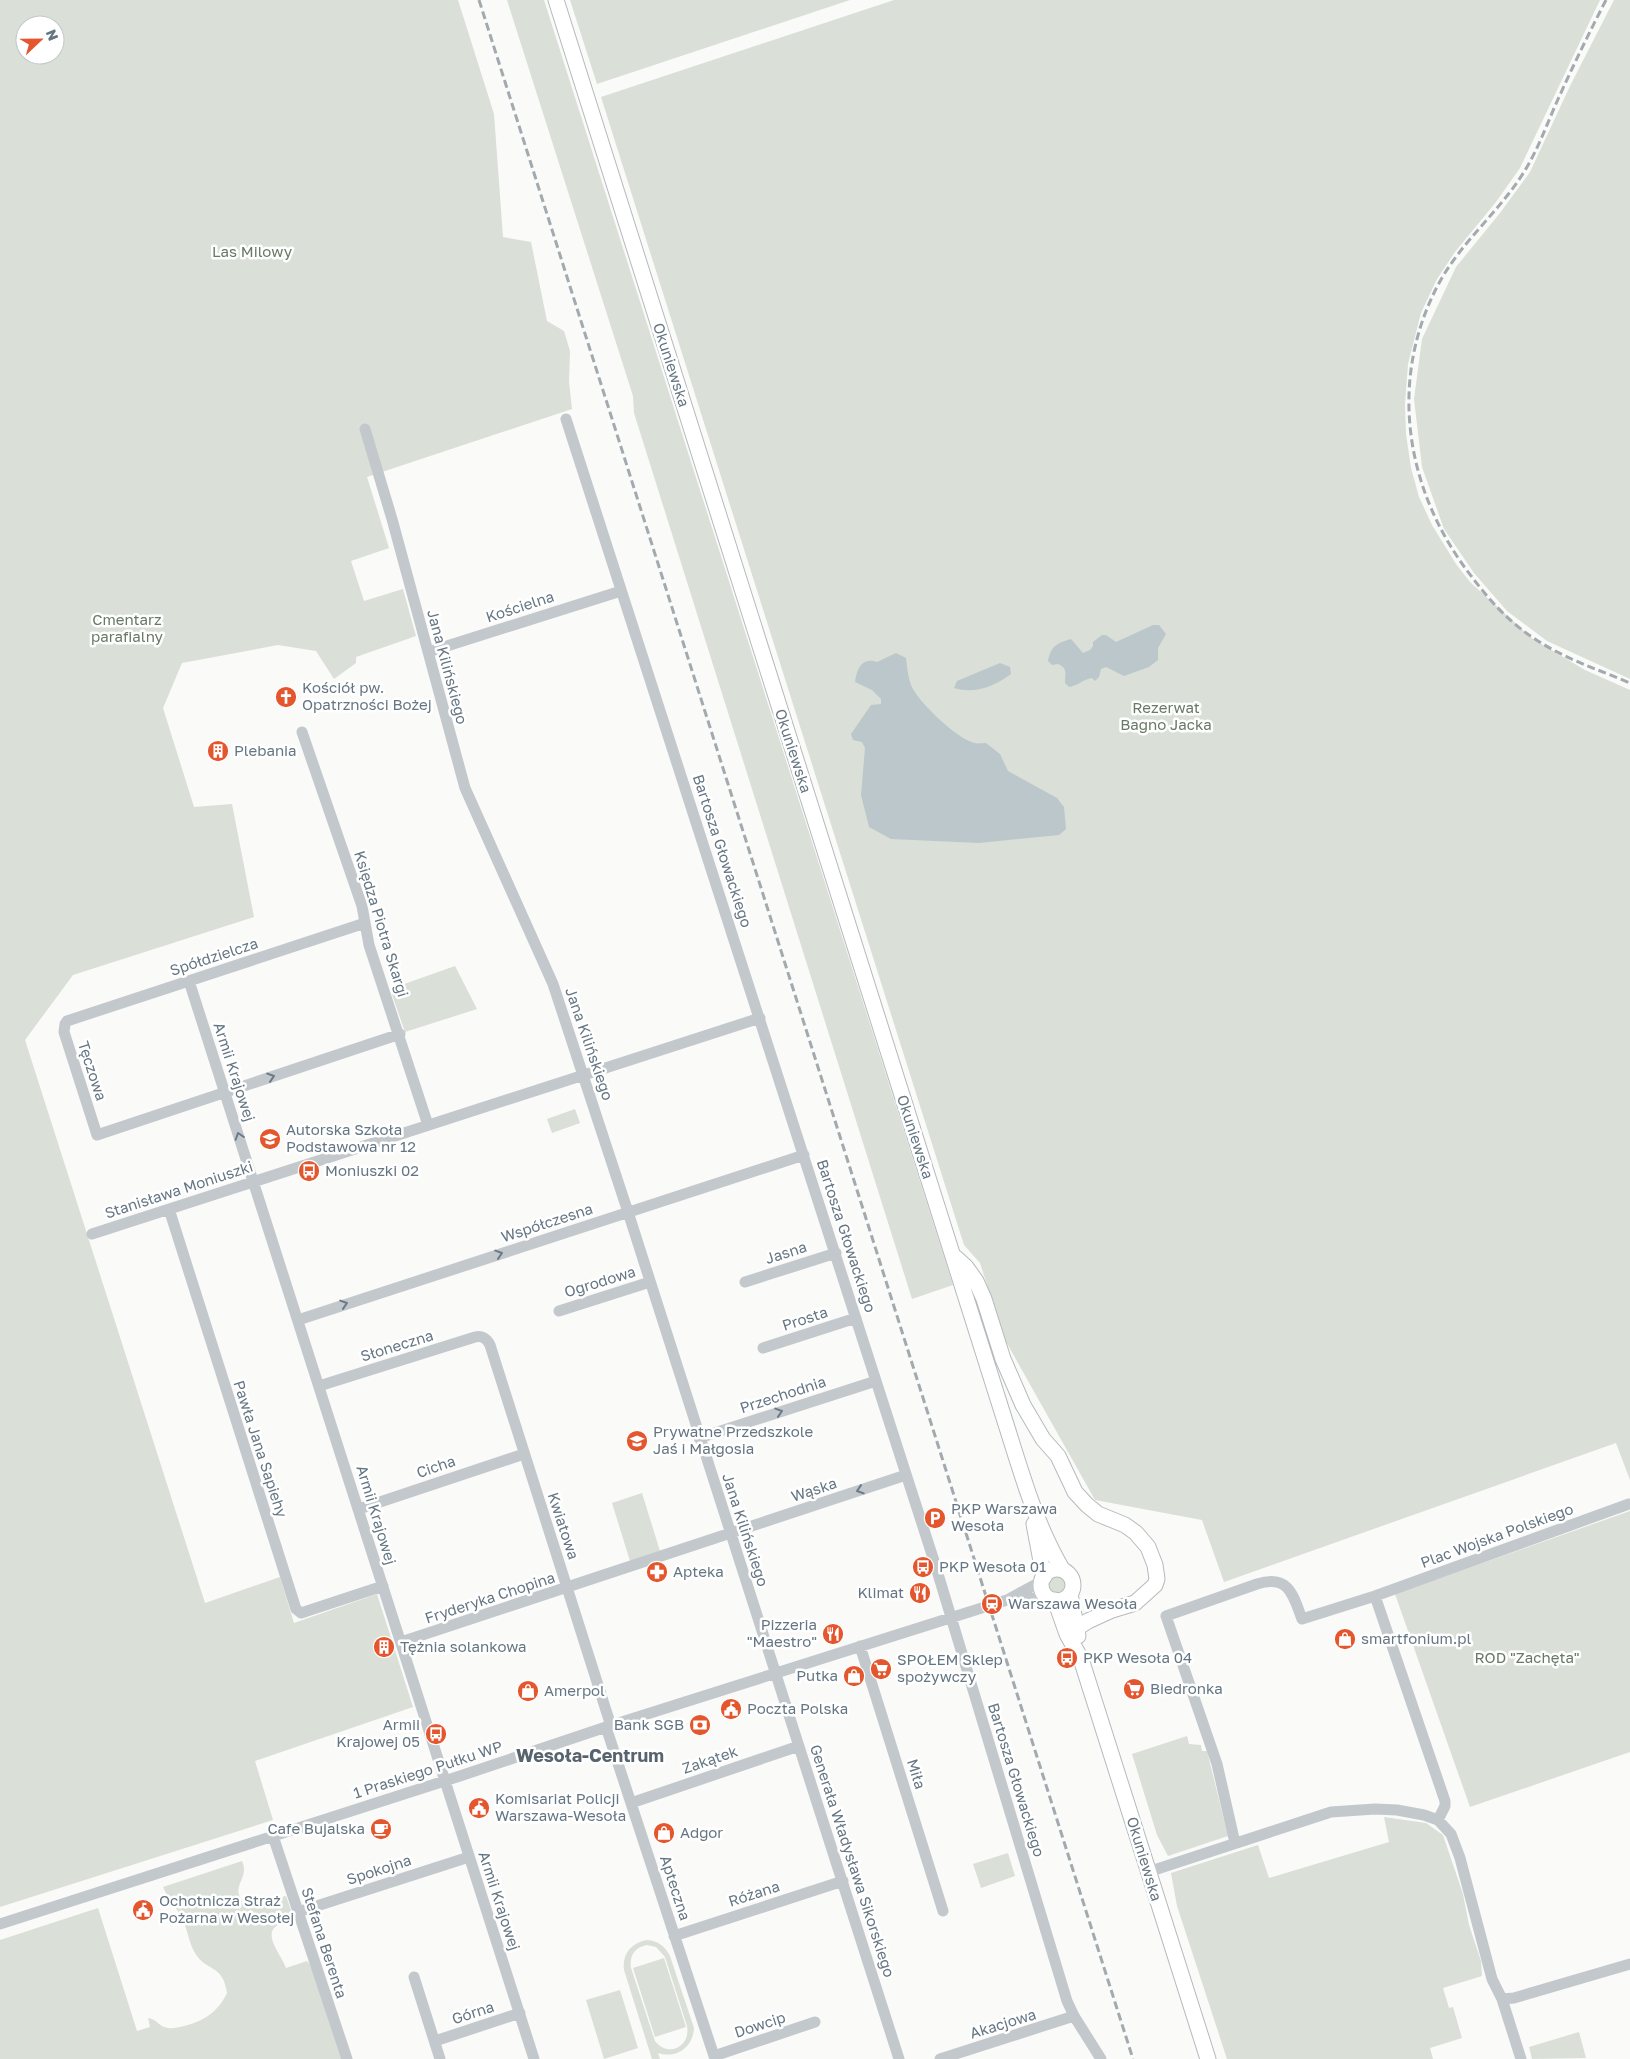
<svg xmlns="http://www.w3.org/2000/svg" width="1630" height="2059" viewBox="0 0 1630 2059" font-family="'Golos Text',sans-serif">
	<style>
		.green { fill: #dadfd7; fill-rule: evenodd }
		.water { fill: #bbc7cb }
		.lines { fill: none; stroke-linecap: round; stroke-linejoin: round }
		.major-casing { stroke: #b5babe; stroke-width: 17 }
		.minor { stroke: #c3c8cc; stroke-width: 11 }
		.major { stroke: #fff; stroke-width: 15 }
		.rail { stroke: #a2aab0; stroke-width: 3; stroke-dasharray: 8 4; stroke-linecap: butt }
		.oneway { stroke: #6a7a87 }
		.labels { text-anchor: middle; stroke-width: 5; stroke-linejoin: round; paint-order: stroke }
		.park-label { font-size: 15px; fill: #687a64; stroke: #fff }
		.street-label { font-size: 15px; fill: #657683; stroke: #fff }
		.poi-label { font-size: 15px; fill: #657683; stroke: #fff; text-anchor: start }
		.quarter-label { font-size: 18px; font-weight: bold; fill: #57646e; stroke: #fff }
	</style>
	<rect width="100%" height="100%" fill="#fafaf8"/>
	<path class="green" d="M0,0h458l36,114 9,123 28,5 16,79 17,10 6,20 -1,31 3,27 -205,68 22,71 -38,13 13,40 39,-12 13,47 -60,21v6l-22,16 -18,-28 -38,-6 -96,18 -19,45 31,99 38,-3 22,113 -181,58 -48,65 180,563 75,-26 14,46 83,-29 36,113 -158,54 18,59 -273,87zM25,25h30v30h-30z
		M507,0h37l409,1285 -41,14 -278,-886 -1,-17z
		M570,0h280l-253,84z
		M894,0h706l-80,168 -24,34 -41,50 -18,27 -16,34 -13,51 -3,40 1,30 5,34 8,29 13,28 24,39 14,18 63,57 52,31 45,20v790l-14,-37 -392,139 -22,-62 -107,-20 -90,-160 -25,-77 -16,-18 -363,-1148z
		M1614,0h16v679l-83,-38 -40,-30 -33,-38 -30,-44 -22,-62 -8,-68 8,-60 34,-72 44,-54 30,-41 40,-86z
		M455,966l22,43 -72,23 -15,-43z
		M575,1109l5,14 -28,10 -5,-14z
		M642,1493l18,58 -30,10 -18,-58z
		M1630,1511v241l-160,55 -75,-213z
		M1048 1585a9 9 0 1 1 18 0a9 9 0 1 1-18 0Z
		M1187,1736l2,8 12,1 1,6h5l21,85 -60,20 -11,-21 -25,-81z
		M1384,1817l42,6 17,12 20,59 6,31 12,36 1,15 -39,12 6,20 4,-1 9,31 -32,10 3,11h-206l-50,-153 -6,-33 87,-28 11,33 120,-36z
		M1008,1853l7,23 -34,12 -8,-24z
		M242,1861c1,2 2,5 2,8 0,13 -12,19 -1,33 3,4 5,7 10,6 9,0 20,-10 33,-12l8,23c-5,3 -11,4 -16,6 -17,9 5,32 8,43l21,-7 7,8 30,90h-344v-119l98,-32 39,123 13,-4 -2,-9c9,1 11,9 20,10 6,1 11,-1 16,-2 20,-5 34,-14 43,-33 -4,-28 -18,-21 -30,-37 -8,-11 -9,-25 -14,-36 -6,-12 -15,-21 -20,-33z
		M647,1940c11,1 18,6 23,16l24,72c-1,19 -17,31 -36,25l2,6h-8l-28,-89c-2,-16 7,-27 23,-30zM647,1945l9,2 9,10 22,69c4,21 -19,32 -32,15l-24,-73c-2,-12 4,-21 16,-23z
		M664,1958l22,69 -31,10 -22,-69z
		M620,1990l18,58 -34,11 -18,-59z
		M1579,2032l7,26 -54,1 -3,-12z"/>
	<path class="water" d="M1153,625h6l7,9 -8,14v12l-9,7 -25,9 -18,-9 -5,2 -2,8 -4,4 -3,-3c-9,1 -14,8 -23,9l-4,-4c0,-9 3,-15 -7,-19l-6,1 -4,-4c3,-15 9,-18 23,-22l12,14 7,-3 3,-4v-4l9,-7h4l10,7z
		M896,653l10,5c1,9 2,19 5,27 6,16 47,55 64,58 3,1 8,0 11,0l14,11 8,17 49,27 7,9 2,22 -7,6 -80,8 -88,-4 -22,-12 -8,-32 4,-47 -3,-6 -9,-2 -2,-6 20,-29 10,-1v-5l-9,-9 -17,-8c2,-14 7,-25 22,-20z
		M1000,663l10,4 1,7c-18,13 -36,20 -57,14l3,-7z"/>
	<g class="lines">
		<g class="major-casing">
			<path id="major" d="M556,0l454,1437c14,45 28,91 52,132
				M955,1257l11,10 10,14 8,18 19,60 20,46 20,34 15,17 17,36 12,13 11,9 27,11 11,8 12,14 7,18 2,14 -2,6 -20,18 -23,7 -24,11 -21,13
				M1034,1524l10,53
				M1041 1585a16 16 0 1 1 32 0a16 16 0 1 1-32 0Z
				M1070,1594l8,42
				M1055,1600l12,34 14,25 127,400"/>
		</g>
		<path class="minor" d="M566,419l369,1145 132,437 7,15 27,43
			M365,429l27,90 73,269 88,196 75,228 271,847
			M428,652l193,-61
			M302,732l60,174 7,39 59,180
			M365,923l-298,98 -2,3 -1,8 33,103 303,-101
			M189,981l345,1078
			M169,1209l127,400 5,4 82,-27
			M92,1234l668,-216
			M745,1282l91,-29
			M559,1311l91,-29
			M298,1320l506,-165
			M763,1348l93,-30
			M319,1386l156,-49c7,-2 12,2 15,8l121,381
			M699,1438l177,-57
			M359,1509l165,-55
			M1375,1596l70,205v5l-7,14
			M1014,1600l33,-3
			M401,1642l505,-167
			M860,1646l83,265
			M606,1727l109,332
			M631,1803l168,-57
			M273,1836l74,223
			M1235,1843l-18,-79 -51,-148 91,-32c32,-10 36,11 45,35l73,-23 254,-92
			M1148,1872l183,-60 44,-3 22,1 27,5 14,5 13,14 9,24 32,121 10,20 19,60
			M298,1912l171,-55
			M0,1924l460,-148 146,-49 401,-127 35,-19
			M674,1936l169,-55
			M414,1977l26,82
			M1502,1999l12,-1 116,-34
			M435,2041l85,-28
			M714,2056l101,-34
			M940,2059l134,-43"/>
		<use href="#major" class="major"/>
		<path class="rail" d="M479,0l654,2059
			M1606,0c-18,35 -35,70 -51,106 -9,21 -17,42 -28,61 -25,43 -66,74 -89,118 -51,97 -32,208 34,292 17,23 38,46 63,62 30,20 62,30 95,44"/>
	</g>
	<defs><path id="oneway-chevron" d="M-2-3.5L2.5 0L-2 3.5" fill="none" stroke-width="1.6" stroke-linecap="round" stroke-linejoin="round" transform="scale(1.25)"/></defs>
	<g class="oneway">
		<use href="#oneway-chevron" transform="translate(271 1077) rotate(-18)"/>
		<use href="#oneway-chevron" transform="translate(239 1136) rotate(-108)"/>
		<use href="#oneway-chevron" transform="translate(499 1254) rotate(-18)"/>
		<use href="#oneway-chevron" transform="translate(344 1304) rotate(-18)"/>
		<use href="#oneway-chevron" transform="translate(779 1412) rotate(-18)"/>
		<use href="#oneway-chevron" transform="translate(860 1490) rotate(162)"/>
	</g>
	<defs>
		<g id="church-disc" transform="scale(1.125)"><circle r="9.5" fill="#e4572e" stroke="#fff"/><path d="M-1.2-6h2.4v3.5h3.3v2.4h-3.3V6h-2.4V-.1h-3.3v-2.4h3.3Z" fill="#fff"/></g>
		<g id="building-disc" transform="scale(1.125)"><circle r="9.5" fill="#e4572e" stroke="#fff"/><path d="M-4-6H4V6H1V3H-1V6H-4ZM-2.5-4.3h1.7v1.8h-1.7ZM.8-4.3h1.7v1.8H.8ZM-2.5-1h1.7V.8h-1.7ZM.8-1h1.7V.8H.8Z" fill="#fff"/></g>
		<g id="school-disc" transform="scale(1.125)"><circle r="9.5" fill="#e4572e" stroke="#fff"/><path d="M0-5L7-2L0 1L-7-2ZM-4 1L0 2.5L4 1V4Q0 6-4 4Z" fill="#fff"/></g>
		<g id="bus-disc" transform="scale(1.125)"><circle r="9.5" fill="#e4572e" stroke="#fff"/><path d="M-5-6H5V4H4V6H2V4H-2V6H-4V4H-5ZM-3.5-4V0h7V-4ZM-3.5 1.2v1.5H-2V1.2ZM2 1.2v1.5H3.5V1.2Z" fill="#fff"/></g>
		<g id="parking-disc" transform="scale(1.125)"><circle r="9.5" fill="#e4572e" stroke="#fff"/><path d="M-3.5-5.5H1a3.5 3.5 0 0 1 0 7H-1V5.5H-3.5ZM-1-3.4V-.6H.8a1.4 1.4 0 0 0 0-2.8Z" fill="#fff"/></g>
		<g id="pharmacy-disc" transform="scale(1.125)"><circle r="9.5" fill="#e4572e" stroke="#fff"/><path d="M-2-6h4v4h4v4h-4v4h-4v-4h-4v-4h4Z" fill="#fff"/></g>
		<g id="restaurant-disc" transform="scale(1.125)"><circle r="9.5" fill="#e4572e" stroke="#fff"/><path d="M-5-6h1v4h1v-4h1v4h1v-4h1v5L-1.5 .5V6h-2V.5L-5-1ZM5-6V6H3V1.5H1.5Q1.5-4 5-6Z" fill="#fff"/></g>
		<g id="station-disc" transform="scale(1.125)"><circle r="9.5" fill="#e4572e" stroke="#fff"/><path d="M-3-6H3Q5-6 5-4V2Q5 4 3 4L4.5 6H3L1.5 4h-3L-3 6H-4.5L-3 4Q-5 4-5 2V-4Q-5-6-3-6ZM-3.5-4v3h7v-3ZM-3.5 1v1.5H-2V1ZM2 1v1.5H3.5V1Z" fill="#fff"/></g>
		<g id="shop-disc" transform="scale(1.125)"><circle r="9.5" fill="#e4572e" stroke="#fff"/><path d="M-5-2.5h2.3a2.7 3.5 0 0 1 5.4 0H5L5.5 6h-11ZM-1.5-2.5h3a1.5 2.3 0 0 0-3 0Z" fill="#fff"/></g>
		<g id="supermarket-disc" transform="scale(1.125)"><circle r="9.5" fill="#e4572e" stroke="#fff"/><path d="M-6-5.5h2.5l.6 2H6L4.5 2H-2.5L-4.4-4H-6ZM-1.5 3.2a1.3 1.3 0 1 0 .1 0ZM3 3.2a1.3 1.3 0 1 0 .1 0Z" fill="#fff"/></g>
		<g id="civic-disc" transform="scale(1.125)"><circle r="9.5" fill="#e4572e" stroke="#fff"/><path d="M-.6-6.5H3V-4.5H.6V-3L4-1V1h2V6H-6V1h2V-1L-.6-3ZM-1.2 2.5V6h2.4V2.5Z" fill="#fff"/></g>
		<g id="bank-disc" transform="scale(1.125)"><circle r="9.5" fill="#e4572e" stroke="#fff"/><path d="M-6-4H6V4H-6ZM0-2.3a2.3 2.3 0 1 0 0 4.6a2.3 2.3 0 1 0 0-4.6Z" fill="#fff"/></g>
		<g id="cafe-disc" transform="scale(1.125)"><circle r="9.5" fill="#e4572e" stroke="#fff"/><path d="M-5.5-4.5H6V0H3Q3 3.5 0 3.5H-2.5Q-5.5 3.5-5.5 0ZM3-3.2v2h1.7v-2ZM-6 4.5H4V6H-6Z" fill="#fff"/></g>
	</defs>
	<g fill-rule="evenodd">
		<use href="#church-disc" x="286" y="697"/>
		<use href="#building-disc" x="218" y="751"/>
		<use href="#school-disc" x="270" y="1139"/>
		<use href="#bus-disc" x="309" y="1171"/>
		<use href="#school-disc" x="637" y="1441"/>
		<use href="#parking-disc" x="935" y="1518"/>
		<use href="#bus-disc" x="923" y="1567"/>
		<use href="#pharmacy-disc" x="657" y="1572"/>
		<use href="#restaurant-disc" x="920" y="1593"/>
		<use href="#station-disc" x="992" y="1604"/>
		<use href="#restaurant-disc" x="833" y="1634"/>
		<use href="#shop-disc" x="1345" y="1639"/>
		<use href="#building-disc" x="384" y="1647"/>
		<use href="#bus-disc" x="1067" y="1658"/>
		<use href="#supermarket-disc" x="881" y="1669"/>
		<use href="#shop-disc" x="854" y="1676"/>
		<use href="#supermarket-disc" x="1134" y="1689"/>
		<use href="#shop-disc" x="528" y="1691"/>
		<use href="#civic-disc" x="731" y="1709"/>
		<use href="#bank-disc" x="700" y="1725"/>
		<use href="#bus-disc" x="436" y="1734"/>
		<use href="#civic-disc" x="479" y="1808"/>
		<use href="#cafe-disc" x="381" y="1829"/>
		<use href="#shop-disc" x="664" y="1833"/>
		<use href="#civic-disc" x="143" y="1910"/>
	</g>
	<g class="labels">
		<g class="park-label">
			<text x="252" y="257">Las Milowy</text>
			<text x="127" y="625">Cmentarz<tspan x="127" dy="17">parafialny</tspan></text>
			<text x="1166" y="713">Rezerwat<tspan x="1166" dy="17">Bagno Jacka</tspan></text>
			<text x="1527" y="1663">ROD "Zachęta"</text>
		</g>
		<g class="street-label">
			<text transform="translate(671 365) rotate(72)" y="5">Okuniewska</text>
			<text transform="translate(520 607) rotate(-18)" y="5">Kościelna</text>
			<text transform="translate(447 667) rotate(75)" y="5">Jana Kilińskiego</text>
			<text transform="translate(793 751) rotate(72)" y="5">Okuniewska</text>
			<text transform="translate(722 851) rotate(72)" y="5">Bartosza Głowackiego</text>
			<text transform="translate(381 924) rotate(73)" y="5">Księdza Piotra Skargi</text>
			<text transform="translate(214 957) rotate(-18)" y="5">Spółdzielcza</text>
			<text transform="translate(589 1044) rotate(71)" y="5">Jana Kilińskiego</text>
			<text transform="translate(92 1071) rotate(72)" y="5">Tęczowa</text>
			<text transform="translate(234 1072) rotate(72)" y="5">Armii Krajowej</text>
			<text transform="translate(915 1137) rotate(72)" y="5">Okuniewska</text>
			<text transform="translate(179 1190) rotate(-18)" y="5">Stanisława Moniuszki</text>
			<text transform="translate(547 1223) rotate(-18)" y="5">Współczesna</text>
			<text transform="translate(846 1236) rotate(72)" y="5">Bartosza Głowackiego</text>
			<text transform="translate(786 1253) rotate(-18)" y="5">Jasna</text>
			<text transform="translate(600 1282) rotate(-17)" y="5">Ogrodowa</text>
			<text transform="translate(805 1319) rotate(-18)" y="5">Prosta</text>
			<text transform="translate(397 1346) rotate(-17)" y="5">Słoneczna</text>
			<text transform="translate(783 1395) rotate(-18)" y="5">Przechodnia</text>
			<text transform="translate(260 1449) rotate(72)" y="5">Pawła Jana Sapiehy</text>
			<text transform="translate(436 1467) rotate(-19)" y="5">Cicha</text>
			<text transform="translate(814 1490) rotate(-18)" y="5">Wąska</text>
			<text transform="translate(376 1515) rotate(73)" y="5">Armii Krajowej</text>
			<text transform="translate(563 1526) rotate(72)" y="5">Kwiatowa</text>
			<text transform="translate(745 1530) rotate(72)" y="5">Jana Kilińskiego</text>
			<text transform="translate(1497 1536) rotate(-20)" y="5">Plac Wojska Polskiego</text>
			<text transform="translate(490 1598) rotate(-18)" y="5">Fryderyka Chopina</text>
			<text transform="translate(710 1760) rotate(-19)" y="5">Zakątek</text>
			<text transform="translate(428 1770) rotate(-18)" y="5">1 Praskiego Pułku WP</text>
			<text transform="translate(916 1774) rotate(73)" y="5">Miła</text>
			<text transform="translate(1016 1780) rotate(73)" y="5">Bartosza Głowackiego</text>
			<text transform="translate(1144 1859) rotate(73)" y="5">Okuniewska</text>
			<text transform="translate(852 1861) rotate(72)" y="5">Generała Władysława Sikorskiego</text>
			<text transform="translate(379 1870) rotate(-18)" y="5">Spokojna</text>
			<text transform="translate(675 1888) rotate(72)" y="5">Apteczna</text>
			<text transform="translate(754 1894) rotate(-18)" y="5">Różana</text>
			<text transform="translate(499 1901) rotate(72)" y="5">Armii Krajowej</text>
			<text transform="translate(324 1943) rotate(72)" y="5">Stefana Berenta</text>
			<text transform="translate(473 2013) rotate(-18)" y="5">Górna</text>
			<text transform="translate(1003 2024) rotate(-17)" y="5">Akacjowa</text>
			<text transform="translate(760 2025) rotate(-18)" y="5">Dowcip</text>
		</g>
		<g class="poi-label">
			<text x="302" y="693">Kościół pw.<tspan x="302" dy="17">Opatrzności Bożej</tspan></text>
			<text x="234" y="756">Plebania</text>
			<text x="286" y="1135">Autorska Szkoła<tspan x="286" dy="17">Podstawowa nr 12</tspan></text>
			<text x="325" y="1176">Moniuszki 02</text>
			<text x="653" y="1437">Prywatne Przedszkole<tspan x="653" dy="17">Jaś i Małgosia</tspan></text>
			<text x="951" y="1514">PKP Warszawa<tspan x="951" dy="17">Wesoła</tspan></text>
			<text x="939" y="1572">PKP Wesoła 01</text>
			<text x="673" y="1577">Apteka</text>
			<text x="904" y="1598" text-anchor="end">Klimat</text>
			<text x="1008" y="1609">Warszawa Wesoła</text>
			<text x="817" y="1630" text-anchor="end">Pizzeria<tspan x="817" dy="17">"Maestro"</tspan></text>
			<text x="1361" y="1644">smartfonium.pl</text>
			<text x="400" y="1652">Tężnia solankowa</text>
			<text x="1083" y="1663">PKP Wesoła 04</text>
			<text x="897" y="1665">SPOŁEM Sklep<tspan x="897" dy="17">spożywczy</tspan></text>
			<text x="838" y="1681" text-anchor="end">Putka</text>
			<text x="1150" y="1694">Biedronka</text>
			<text x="544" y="1696">Amerpol</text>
			<text x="747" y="1714">Poczta Polska</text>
			<text x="420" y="1730" text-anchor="end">Armii<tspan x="420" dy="17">Krajowej 05</tspan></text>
			<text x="684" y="1730" text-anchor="end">Bank SGB</text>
			<text x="495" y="1804">Komisariat Policji<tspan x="495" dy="17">Warszawa-Wesoła</tspan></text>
			<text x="365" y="1834" text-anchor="end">Cafe Bujalska</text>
			<text x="680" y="1838">Adgor</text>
			<text x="159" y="1906">Ochotnicza Straż<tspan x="159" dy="17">Pożarna w Wesołej</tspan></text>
		</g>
		<g class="quarter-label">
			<text x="590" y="1762">Wesoła-Centrum</text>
		</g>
	</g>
	<g transform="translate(40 40) rotate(68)"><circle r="24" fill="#ffffff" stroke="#c1c8cd"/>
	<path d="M0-4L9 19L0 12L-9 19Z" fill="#e4572e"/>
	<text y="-8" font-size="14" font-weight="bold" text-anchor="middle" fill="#657683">N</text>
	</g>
</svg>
